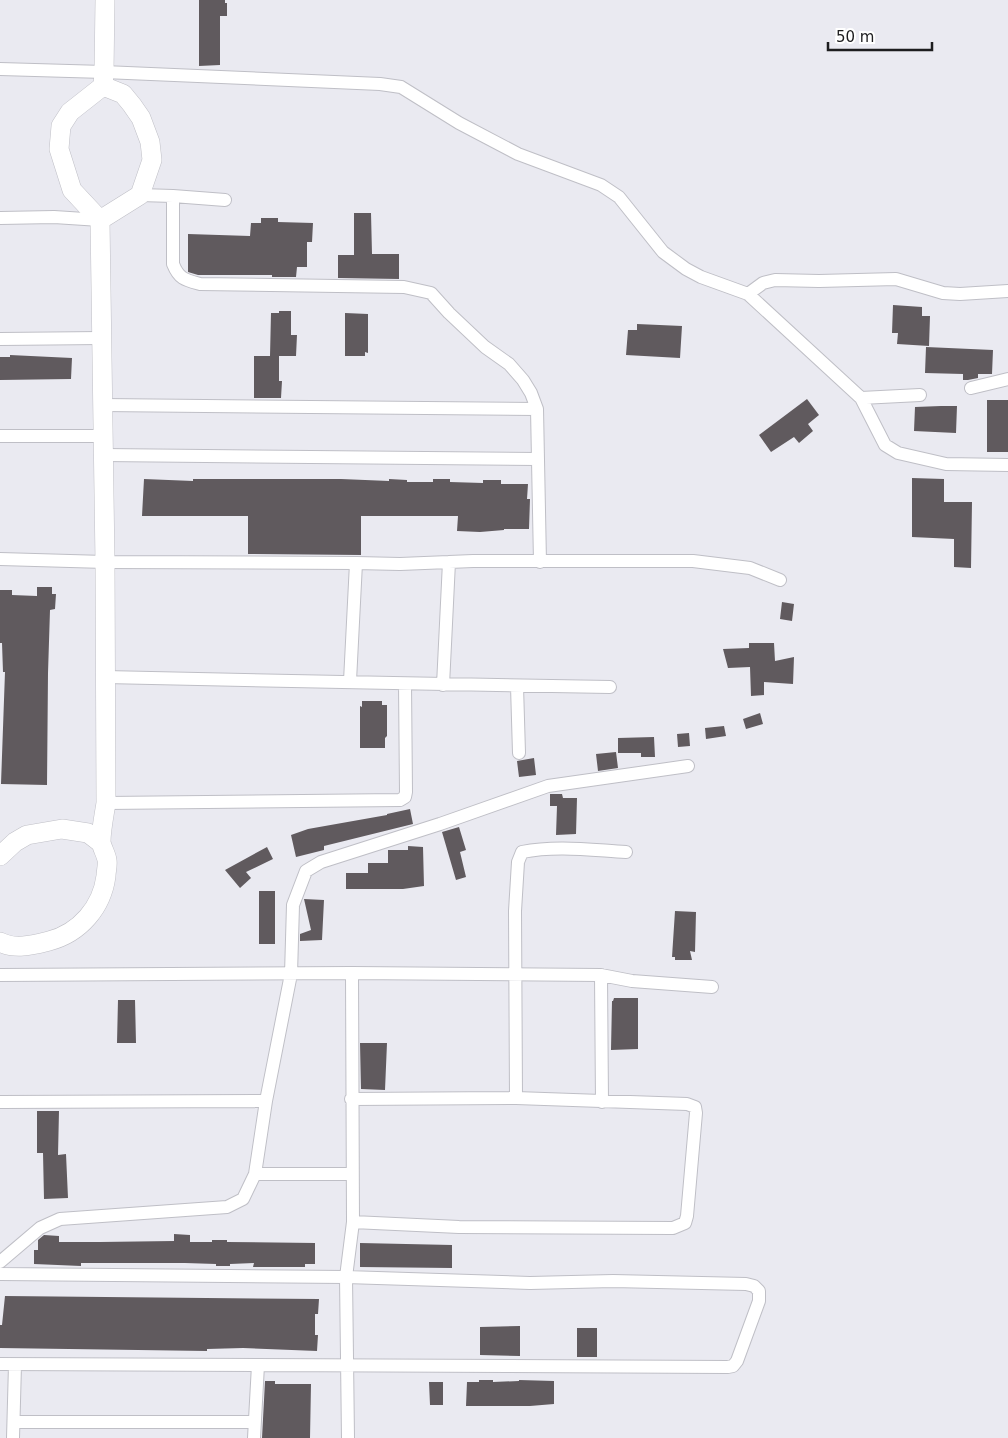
<svg xmlns="http://www.w3.org/2000/svg" width="1008" height="1438" viewBox="0 0 1008 1438" font-family="'DejaVu Sans',sans-serif">
	<style>
		.building { fill: #605a5e }
		.lines { fill: none; stroke-linecap: round; stroke-linejoin: round }
		.street-casing { stroke: #bfbfc6; stroke-width: 14 }
		.secondary-casing { stroke: #bfbfc6; stroke-width: 20 }
		.street { stroke: #fff; stroke-width: 12 }
		.secondary { stroke: #fff; stroke-width: 19 }
	</style>
	<rect width="100%" height="100%" fill="#eaeaf1"/>
	<path class="building" d="M199,0h26v3h2v13h-7v49l-21,1z
		M354,213h17l1,41h27v25l-61,-1v-23h16z
		M261,218h17v4l35,1 -1,19h-5v25h-10l-1,10h-24v-2h-74l-10,-3v-38l62,2 1,-13h10z
		M893,305l29,2v9h8l-1,30 -32,-2 1,-11h-6z
		M279,311h12v24h6l-1,21h-26l1,-43h8z
		M345,313l23,1v39l-3,-1v4h-20z
		M637,324l45,2 -2,32 -54,-3 2,-25h9z
		M926,347l67,3 -1,24h-14v4l-10,2h-5v-6l-38,-1z
		M10,355l62,3 -1,21 -71,1v-23h10z
		M254,356h25v25h3l-1,17h-27z
		M807,399l12,16 -11,9 5,7 -14,12 -5,-6 -23,15 -12,-17z
		M987,400h21v52h-21z
		M941,406h16l-1,27 -42,-2 1,-24z
		M912,478l32,1v23h28l-1,66 -17,-1v-28l-42,-2z
		M144,479l49,2v-2h148l48,2v-2l18,1v2h26v-3h17v3l33,1v-3h18v4h27l-1,15h3l-1,30h-25v1l-24,2 -23,-1 1,-15h-97v39l-113,-1v-38h-106z
		M37,587h15v7h4l-1,15 -5,1 -2,63 -1,112 -46,-1 4,-112h-2l-1,-29h-2v-53h12v5l25,1z
		M782,602l12,2 -2,17 -12,-2z
		M749,643h25l1,18 19,-4 -1,27 -29,-2v13l-13,1 -1,-29 -22,1 -5,-19 26,-1z
		M362,701h20v4h5v31l-2,2v10h-25v-42l2,1z
		M760,713l3,11 -17,5 -3,-10z
		M724,726l2,10 -20,3 -1,-11z
		M689,733l1,13 -12,1 -1,-13z
		M654,737l1,20h-14v-4h-23v-15z
		M616,752l2,16 -20,3 -2,-17z
		M534,758l2,17 -17,2 -2,-16z
		M550,794h12l1,4h14l-1,36 -20,1 1,-29h-7z
		M410,809l3,15 -89,22v4l-28,7 -5,-22 17,-6 79,-14v-1z
		M459,827l7,23 -6,2 6,25 -10,3 -14,-48z
		M408,846l15,1 1,39 -21,3h-57v-16h22v-10h20v-13h20z
		M267,847l6,12 -27,13 5,6 -11,10 -15,-18z
		M259,891h16v53h-16z
		M304,899l20,1 -2,40 -22,1v-7l11,-4z
		M675,911l21,1 -1,40 -5,-1 2,9h-17v-3h-3z
		M614,998h24v51l-27,1 1,-49h1z
		M118,1000h17l1,43h-19z
		M360,1043h27l-2,47 -24,-1z
		M37,1111h22l-1,44 8,-1 2,44 -24,1 -1,-46h-6z
		M174,1234l16,1v7h22v-2h15v2l88,1v21h-10v3h-52l1,-4 -24,1v2h-14v-2l-31,-1h-104v3l-47,-2v-14h4v-10l6,-5 15,1v6h41l74,-1z
		M360,1243l92,2v23l-92,-1z
		M5,1296l314,3 -1,15h-3v21h3l-1,16 -74,-3 -36,1v2l-207,-3v-23h2z
		M520,1326v30l-40,-1v-28z
		M577,1328h20v29h-20z
		M479,1380h14v2l26,-1v-1l35,1v23l-24,2h-64l1,-24h12z
		M265,1381h10v3h36l-1,54h-48z
		M429,1382h14v23h-13z"/>
	<g class="lines">
		<g class="street-casing">
			<path id="street" d="M0,69l104,3 276,12 21,3 58,36 59,31 83,31 18,12 44,55 23,17 15,8 47,17 113,104 59,-3
				M140,195l33,1v68c6,15 12,16 27,20l204,3 27,6 18,20 36,34 24,17 14,16 8,13 6,16 3,153
				M173,196l52,4
				M0,218l54,-1 46,3
				M748,294l15,-11 12,-3 44,1 77,-2 47,14 17,1 48,-3
				M0,339l101,-1
				M971,388l37,-9
				M861,398l24,47 13,8 48,11 62,1
				M102,405l435,4
				M0,436h103
				M103,455l435,4
				M0,559l105,3 251,1
				M105,677c168,3 337,8 505,10
				M350,681l6,-118 44,1 49,-2
				M443,685l6,-123 24,-1h220l57,7 30,12
				M517,686l2,67
				M106,803l294,-3 5,-3 1,-5 -1,-108
				M352,973l1,249
				M0,975l352,-2 249,2 1,127
				M601,975l31,6 80,6
				M516,1098l-1,-187 3,-49 4,-10c34,-7 69,-2 104,0
				M0,1102l266,-1
				M255,1174h97
				M0,1262l40,-34 20,-9 167,-12 16,-8 12,-25 11,-73 25,-127 2,-69 13,-34 15,-9 119,-38 108,-38 140,-20
				M0,1274l346,3 184,6 83,-2 133,3 8,2 5,5v10l-22,60 -4,5 -5,1 -728,-3
				M14,1422h240
				M13,1438l2,-73
				M254,1438l4,-73
				M348,1438l-2,-161 7,-55 106,5 214,1 12,-5 2,-7 9,-103 -1,-6 -8,-3 -171,-6 -165,1"/>
		</g>
		<g class="secondary-casing">
			<path id="secondary" d="M100,220l40,-25 12,-35 -2,-18 -9,-24 -9,-13 -9,-11 -20,-8
				M0,856l15,-14 12,-7 35,-6 26,4 13,10
				M0,942c15,8 33,3 49,-1 31,-8 53,-34 57,-65 0,-5 2,-11 1,-16 -1,-6 -5,-12 -6,-18 0,-12 3,-26 5,-39l-1,-241 -5,-342 -28,-30 -13,-41 2,-23 9,-14 33,-26 1,-14 1,-72"/>
		</g>
		<use href="#street" class="street"/>
		<use href="#secondary" class="secondary"/>
	</g>
	<path d="M828 42v8h104v-8" fill="none" stroke="#1d1d1f" stroke-width="2.5"/>
	<text x="836" y="42" font-size="15" fill="#1d1d1f" stroke="#ffffff" stroke-width="4" paint-order="stroke">50 m</text>
</svg>
